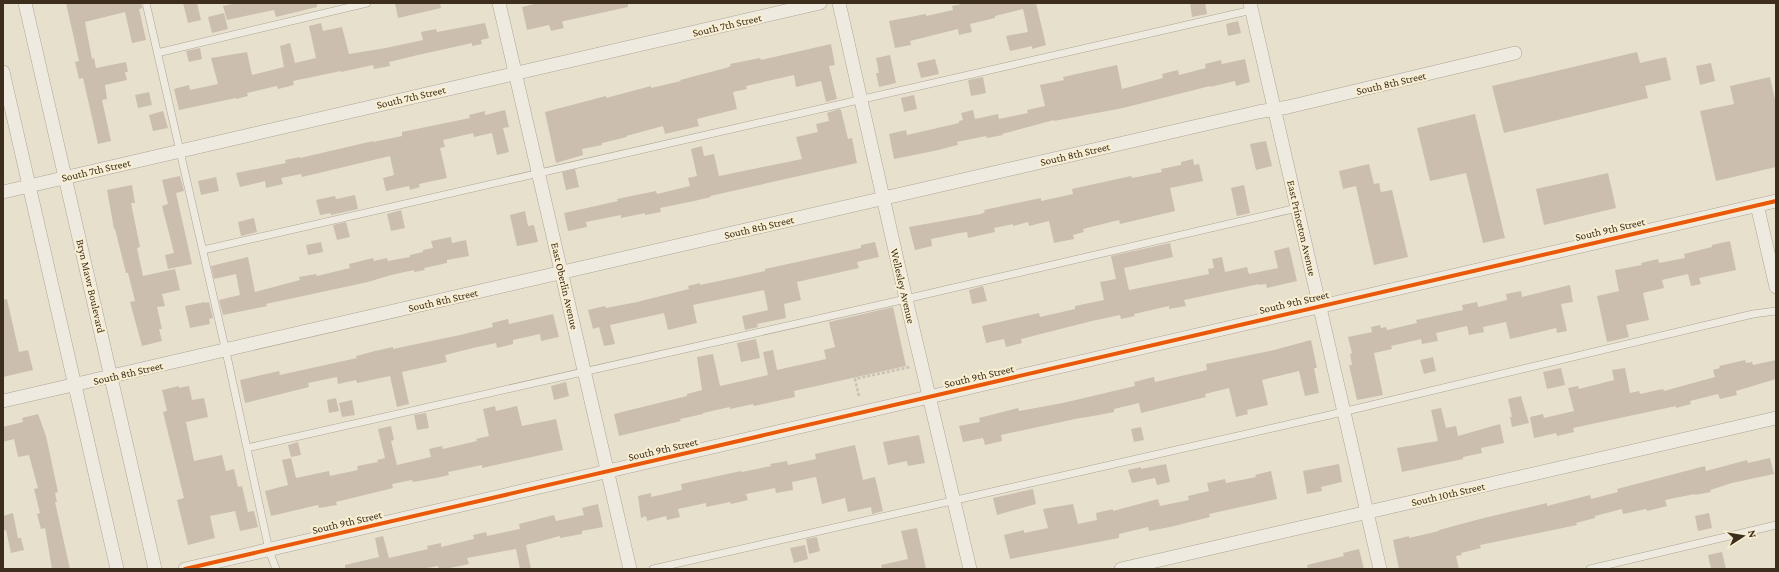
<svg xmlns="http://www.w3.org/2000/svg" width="1779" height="572" viewBox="0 0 1779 572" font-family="'Crimson Pro',serif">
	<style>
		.building { fill: #cbbeae }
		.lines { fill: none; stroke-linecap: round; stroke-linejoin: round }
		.service-casing { stroke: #aca596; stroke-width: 8 }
		.minor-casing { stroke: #aca596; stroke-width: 14 }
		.path { stroke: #c8c1b6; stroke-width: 2.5; stroke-dasharray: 3 2; stroke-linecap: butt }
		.service { stroke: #efeae0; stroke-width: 7 }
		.minor { stroke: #efeae0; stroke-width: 13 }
		.cycleway-casing { stroke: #f8efd3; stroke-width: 6 }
		.cycleway { stroke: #e8590c; stroke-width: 4 }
		.labels { text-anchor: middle; stroke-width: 4; stroke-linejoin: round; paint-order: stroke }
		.street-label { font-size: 11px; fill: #3c2d1d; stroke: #f8efd3 }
	</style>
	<rect width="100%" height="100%" fill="#e7e0cd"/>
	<path class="building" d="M66,3h75l1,5 -3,1 7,31 -14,3 -7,-31 -40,10 7,37 2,-1 2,10 30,-6 2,10h-3l2,8 -22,5 2,14 -5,1 9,41 -13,3 -15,-66 -4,1 -4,-17 4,-1z
		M183,3h14l4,17 -13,3z
		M237,3h80v4l-41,10 -2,-7 -47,10 -4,-14z
		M395,3h45l1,5 -43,10z
		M538,3h90v4l-64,14 -2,1 2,6 -13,3 -2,-6 -22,5 -5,-23z
		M967,3h69l10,42 -14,4v-3l-22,5 -4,-15 22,-4 -5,-23 -28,7v2l-25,6 2,8 -13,3 -1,-6 -48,12 1,4 -16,3 -6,-27 37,-7v2l27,-6 -1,-4z
		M1190,3h15l2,11 -15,3z
		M224,13l4,16 -16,4 -4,-16z
		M1238,21l3,12 -13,3 -2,-12z
		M321,23l2,8 19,-4 7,27 37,-6 37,-8 -2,-8 15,-3 1,3 48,-9 4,15 -8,2 1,4 -10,2v-3l-54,12 -29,7 1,4 -16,3 -1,-4 -32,7v-1l-48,10 1,4 -16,4 -1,-3 -30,7 1,3 -12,3v-1l-57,12 -5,-21 15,-4 1,5 28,-6 -7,-26 36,-6 5,23 32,-8 -4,-21 10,-3 5,20 21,-5 -7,-32z
		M831,44l4,21 -6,1 8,33 -11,3 -5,-21 -25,6 -2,-12 -48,11 1,3 -14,3 4,17 -40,10 2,7 -34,8 -2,-8 -37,10 1,1 -25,6v2l-20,4 1,6 -27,8 -11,-51 61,-16v2l45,-12v2l30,-7 -1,-1 46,-12 5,-2 -1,-2 30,-6 1,2z
		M200,48l2,11 -13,3 -3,-11z
		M1637,52l3,11 26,-6 5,23 -26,6 3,12 -144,35 -12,-47z
		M890,55l6,28 -17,4 -3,-14h3l-3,-15z
		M935,59l4,15 -18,4 -4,-15z
		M1245,59l5,23 -14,4 -1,-5 -25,6v-1l-87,22 -69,13v-1l-52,14 1,1 -16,3 -1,-2 -29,6 1,3 -24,6 -40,8 -5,-25 17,-4 1,5 52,-12v-2l4,-1 -2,-7 12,-3 2,9 23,-5 1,5 29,-6 -1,-3 18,-4 -5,-21 24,-5 -1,-3 54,-12 5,24 41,-11 -1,-4 16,-4 1,5 27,-7 -1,-4 16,-4 1,4z
		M1711,63l4,18 -15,4 -4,-19z
		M983,77l3,16 -15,3 -3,-16z
		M1770,77l6,27v63l-60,14 -16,-70 34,-7 -4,-18z
		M149,92l3,13 -14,3 -3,-13z
		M914,95l3,14 -13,3 -3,-14z
		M839,109l2,1 7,29 4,-1 5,25 -147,33 1,1 -17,4 -34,7 1,4 -16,3v-2l-24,5v-3l-35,7 1,5 -19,4 -4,-18 54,-12 -1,-2 24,-5 15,-3 1,3 33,-8 -2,-8 9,-2 -6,-27 11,-3 2,10 10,-2 5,22 83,-17 -6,-22 22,-5 -2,-8 13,-3 -2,-8z
		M505,110l4,17 -6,1 6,24 -12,3 -5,-22 -18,4 -1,-4 -30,7 2,7 -5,1 7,30 -28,6 1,3 -10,3 -1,-4 -23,5 -3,-13 11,-3 -4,-19 -88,21 -1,-3 -20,4 2,6 -17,4 -1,-7 -25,6 -4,-14 50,-10 -1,-3 15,-3v1l73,-17v1l29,-6v-4l68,-14 -1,-3 16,-4v4z
		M163,111l5,17 -15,3 -4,-16z
		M1475,114l30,124 -22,5 -17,-70 -36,8 -13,-53z
		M1266,141l6,25 -16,4 -6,-26z
		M1193,159l1,6 5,-1 4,17 -33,7 5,23 -55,13 -1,-4 -36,9 1,3 -11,3 1,4 -20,4 -5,-22 -20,5 -1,-4 -15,4v-2l-19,4 1,4 -27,6 -1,-6 -7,1 -29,6 1,7 -17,4 -6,-23 72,-13 4,-2 -1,-2 57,-12v3l32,-7 -1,-5 59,-13 1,2 30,-6 -1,-3 20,-4v-3z
		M1369,164l5,20 5,-1 2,9 11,-2 16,67 -34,8 -18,-79 -13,3 -4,-18z
		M575,169l4,18 -13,3 -4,-18z
		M1608,173l8,35 -72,17 -8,-36z
		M180,176l4,15 -8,2 16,71 -24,5 -3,-14 9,-2 -12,-47 6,-2 -6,-24z
		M216,177l3,14 -18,4 -3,-14z
		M132,185l3,18h-4l9,44 -3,1 6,28 32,-7 5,21 -18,4 3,12 -8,1 5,22h-3l3,12 -20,5 -12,-44 5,-1 -7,-28h-2l-11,-44h-1l-7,-39z
		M1244,185l6,28 -13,3 -6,-28z
		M355,195l3,14 -27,6 -1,-2 -10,2 -4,-15 19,-4 1,3z
		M401,210l4,18 -14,3 -4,-17z
		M525,211l3,15 6,-1 4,17 -21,4 -7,-31z
		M254,218l3,14 -16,4 -3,-14z
		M346,222l4,15 -13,3 -4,-15z
		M451,237l1,6 14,-3 3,16 -22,4v3l-23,5 1,2 -11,2v-2l-23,5 -23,7 -102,22 1,2 -44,9 -4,-15 21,-5 -4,-21 -22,5 -3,-13 37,-9 7,35 45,-12 -1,-3 17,-3 1,2 33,-8 -1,-4 24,-6 1,3 13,-3 1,3 22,-4v-2l13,-3v-2l10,-2 -2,-7z
		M1730,241l6,29 -37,8 2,6 -10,2 -3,-12 -26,6 2,8 -21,5 6,27 -23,5 3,12 -22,5 -10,-46 22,-5 -4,-21 27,-5 -1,-2 17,-4 1,4 26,-5 -1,-4 28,-7v-2z
		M321,242l2,10 -15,3 -2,-10z
		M875,242l4,15 -22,5 2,6 -62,14 4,18 -17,4 2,14 -29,6 1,3 -13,3 -3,-14 26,-6 -4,-20 -71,15 4,18 -29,7 -4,-17 -54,12 5,19 -11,2 -5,-19 -6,2 -5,-19 17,-4 1,2 31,-6 52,-13 -1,-3 12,-3v2l38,-8 27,-6v-2l96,-21v-3z
		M1170,243l3,14 -49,11 5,22 80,-16 -1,-5 6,-1 -2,-9 10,-2 3,15 22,-5 2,7 29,-6 -4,-17 15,-4 8,34 -30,7 -1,-4 -7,1v-1l-75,16 2,6 -17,3v-3l-35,8 1,2 -14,3 -1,-4 -28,6 -71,18 1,4 -16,4 -2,-8 -18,4 -4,-17 57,-13 1,4 35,-8v-3l29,-6 -4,-18 16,-3 -5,-23z
		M1570,285l3,17 -12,2 6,27 -10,2 -1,-5 -46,11 -4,-17 -23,5 1,5 -15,3 -2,-9 -31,7 2,8 -16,3 -1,-5 -30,7 1,3 -18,4 9,42 -26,5 -8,-35h3l-2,-11 2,-1 -4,-16 24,-5 -1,-5 9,-2 1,3 5,-1 1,3 30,-7 -1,-3 47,-10 -1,-5 15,-3 1,5 29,-7 -1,-6 15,-3 1,6z
		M983,286l4,15 -15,3 -3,-14z
		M7,299l12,53 9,-2 5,20 -30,7v-77z
		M205,302v1l4,-1 4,16 -4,1 1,5 -20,4 -5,-22z
		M893,307l13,59 -112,25 1,6 -41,9 -1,-2 -23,5v-2l-27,6v1l-23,5 1,2 -62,15 -5,-22 73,-18v-2l15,-4 -5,-33 16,-3 7,32 48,-11 -5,-23 10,-2 4,20 49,-11 -2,-9 11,-3 -6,-25z
		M553,314l6,23 -18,4 -1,-7 -27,6v4l-16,4 -1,-5 -23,5 -28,7 2,7 -45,10 7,32 -12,3 -7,-31 -33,7 -1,-3 -18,4 -1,-7 -29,6 1,4 -64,16 -5,-23 39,-9 1,4 77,-17 -1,-2 19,-5 18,-4v2l67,-14 33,-8 -1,-4 16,-4 1,5z
		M756,339l4,19 -19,4 -4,-19z
		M1311,340l6,28h-3l5,25 -14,3 -6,-25 -37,9 6,25 -21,5 1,4 -12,3 -7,-29 -24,6 1,3 -65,16 -2,-10 -25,6v3l-15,3 -24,4 -74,16 1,6 -17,4 -2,-7 -20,4 -4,-16 21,-4 -1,-4 39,-10 1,3 44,-8 72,-17 -1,-4 20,-5 1,5 52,-12 -1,-6 68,-14z
		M1433,357l3,14 -12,3 -4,-14z
		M1745,360l1,3 6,-1 1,3 23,-5v19l-40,12 1,4 -17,4 -2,-5 -28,7 1,3 -15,4v-2l-103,22 1,4 -17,4 -1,-3 -22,5 -4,-21 13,-3 1,4 30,-7 -6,-23 10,-2 1,3 35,-9 -2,-10 13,-2 5,25 9,-2 1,3 23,-5 1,2 51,-14 -2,-7 7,-2 -1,-2z
		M1561,368l4,17 -18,4 -4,-17z
		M566,382l3,14 -15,4 -3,-14z
		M179,386v2l10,-2 3,14 12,-2 4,19 -22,5 8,39 28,-6 4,16 8,-2 4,18 4,-1 6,26 6,-1 4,16 -18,4 -5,-20 -25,5 5,22 -27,7 -11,-45 7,-2 -21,-86 4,-1 -5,-21z
		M1521,396l8,27 -17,4 -2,-10h2l-4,-18z
		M336,398l3,13 -10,2 -2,-13z
		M352,400l3,15 -13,2 -3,-14z
		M495,406l1,5 21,-5 5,20 34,-7 7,31 -81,18v-3l-34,7 1,3 -13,3 -23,4 -1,-2 -20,4 1,4 -57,14 1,3 -18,3 -1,-3 -47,11 -6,-25 23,-6 -6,-25 9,-2 5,20 33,-7 1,5 28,-6 -1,-4 21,-4 -1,-2 8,-2 -7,-29 13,-3 3,14 -3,1 6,24 34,-8 -2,-8 13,-3 1,3 34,-8 -1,-2 13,-3 -6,-27z
		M1441,408l5,20 10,-2 2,10 42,-12 4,19 -23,5 1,5 -19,4v2l-61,13 -5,-24 41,-7 -7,-31z
		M426,413l3,15 -12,2 -3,-15z
		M38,414l8,22 12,56 -3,1 2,9h-2l15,67h-18l-7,-41 -4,1 -4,-15 3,-1 -6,-24 4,-1 -9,-33 -11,2 -4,-18 -11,3v-15l20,-5 -1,-4z
		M1141,427l3,13 -10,2 -3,-13z
		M919,435l6,28 -17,3 -1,-5 -19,4 -5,-23z
		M298,442l3,13 -10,2 -3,-12z
		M855,445l8,35 12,-3 8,34 -11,3 -1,-7 -23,5 -3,-14 -23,6 -6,-27 -24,5 1,8 -17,3 -1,-5 -29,6 2,6 -17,4 -1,-2 -24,5v-4l-28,6 2,8 -13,3 -1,-4 -19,5 -1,-5 -5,2 -3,-22 13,-3v4l31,-7 -1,-6 60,-13 1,1 29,-6 -1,-2 17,-3 1,4 28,-6 -1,-5z
		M1770,458l4,16 -42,9 -22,7 1,2 -16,3v-1l-30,6 2,6 -20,5 -1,-2 -23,5 -1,-5 -27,7v2l-19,5 1,2 -97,20 1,3 -20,5 1,2 -6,1 3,13h-60l-6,-29 16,-4v2l30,-7v-1l41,-11 67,-16v3l43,-11 1,4 27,-7 -1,-3 88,-23 1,5 41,-11 1,3z
		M1166,464l4,18 -13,3 -2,-7 -23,5 -4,-13 13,-3v2z
		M1339,464l3,18 -21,5 1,4 -15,3 -4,-23z
		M1271,471l6,28 -68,15 1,3 -40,10 -21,4 -1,-4 -29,7v4l-109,21 -6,-24 20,-5v3l24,-5 -5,-19 30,-5 5,20 19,-4 -1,-7 17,-4v2l45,-12 2,7 29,-6 -1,-4 21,-5 -2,-8 18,-4 1,4 30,-6 -1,-2z
		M1033,489l3,15 -39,11 -4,-17z
		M598,504l5,23 -21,4v3l-22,4v-2l-34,9 5,24h-11l-4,-20 -49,9 2,6 -24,5h-6l-1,-3 -17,3h-76v-4l34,-8 -4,-19 8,-2 6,22 39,-9 -1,-3 14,-3v4l33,-8 -1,-4 13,-3 1,4 33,-7 -1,-5 23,-6 12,-3 2,6 28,-6 -2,-7z
		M13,513l5,25h3l3,12 -13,3 -5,-23 -3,1v-15z
		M1709,513l3,15 -14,3 -3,-15z
		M917,528l9,41h-44l-1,-4 27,-6 -7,-28z
		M817,537l3,14 -11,3 -3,-15z
		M805,545l3,14 -14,4 -4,-15z
		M1359,549l5,20h-56l-1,-4 37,-9 -1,-3z
		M1722,552l4,17h-15l-3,-14z"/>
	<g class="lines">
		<g class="service-casing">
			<path id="service" d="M146,3l83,362 40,185 7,19
				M157,53l210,-50
				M203,250c349,-82 699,-160 1049,-240
				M247,448l650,-147 400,-93
				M653,569l681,-155 419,-100 23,-3
				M1590,569l186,-44"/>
		</g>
		<g class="minor-casing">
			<path id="minor" d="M25,3l130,566
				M499,3l131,566
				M839,3l67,296 64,270
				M1250,3l130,566
				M3,72l114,497
				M3,192l817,-189
				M1757,205l19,82
				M3,401l1255,-289 30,-5 227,-54
				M185,569l1591,-368
				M1121,569l655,-151"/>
		</g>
		<path class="path" d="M859,396l-4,-17 55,-12"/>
		<use href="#service" class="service"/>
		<use href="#minor" class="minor"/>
		<g class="cycleway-casing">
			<path id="cycleway" d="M185,569l1591,-368"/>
		</g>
		<use href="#cycleway" class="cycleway"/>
	</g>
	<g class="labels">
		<g class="street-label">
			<text transform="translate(727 25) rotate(-13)" y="4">South 7th Street</text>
			<text transform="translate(1391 83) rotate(-13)" y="4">South 8th Street</text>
			<text transform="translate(411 97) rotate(-13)" y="4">South 7th Street</text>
			<text transform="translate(1075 154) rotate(-13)" y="4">South 8th Street</text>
			<text transform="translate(96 170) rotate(-13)" y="4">South 7th Street</text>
			<text transform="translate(759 227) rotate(-13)" y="4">South 8th Street</text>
			<text transform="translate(1302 228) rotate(77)" y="4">East Princeton Avenue</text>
			<text transform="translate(1610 229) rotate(-13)" y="4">South 9th Street</text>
			<text transform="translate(91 286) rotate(77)" y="4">Bryn Mawr Boulevard</text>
			<text transform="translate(565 286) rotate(77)" y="4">East Oberlin Avenue</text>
			<text transform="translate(903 286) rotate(77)" y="4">Wellesley Avenue</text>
			<text transform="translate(443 300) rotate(-13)" y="4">South 8th Street</text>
			<text transform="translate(1294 302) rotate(-13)" y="4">South 9th Street</text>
			<text transform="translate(128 373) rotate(-13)" y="4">South 8th Street</text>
			<text transform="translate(979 376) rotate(-13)" y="4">South 9th Street</text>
			<text transform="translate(663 449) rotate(-13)" y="4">South 9th Street</text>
			<text transform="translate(1448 494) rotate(-13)" y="4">South 10th Street</text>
			<text transform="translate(347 522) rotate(-13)" y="4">South 9th Street</text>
		</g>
	</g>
	<rect width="1779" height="572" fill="none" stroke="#3c2d1d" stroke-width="8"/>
	<g transform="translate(1743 536) rotate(78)" stroke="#f8efd3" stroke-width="3" paint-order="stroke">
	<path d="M0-3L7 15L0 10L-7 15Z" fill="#3c2d1d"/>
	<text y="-6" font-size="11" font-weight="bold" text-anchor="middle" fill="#3c2d1d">N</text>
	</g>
</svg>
